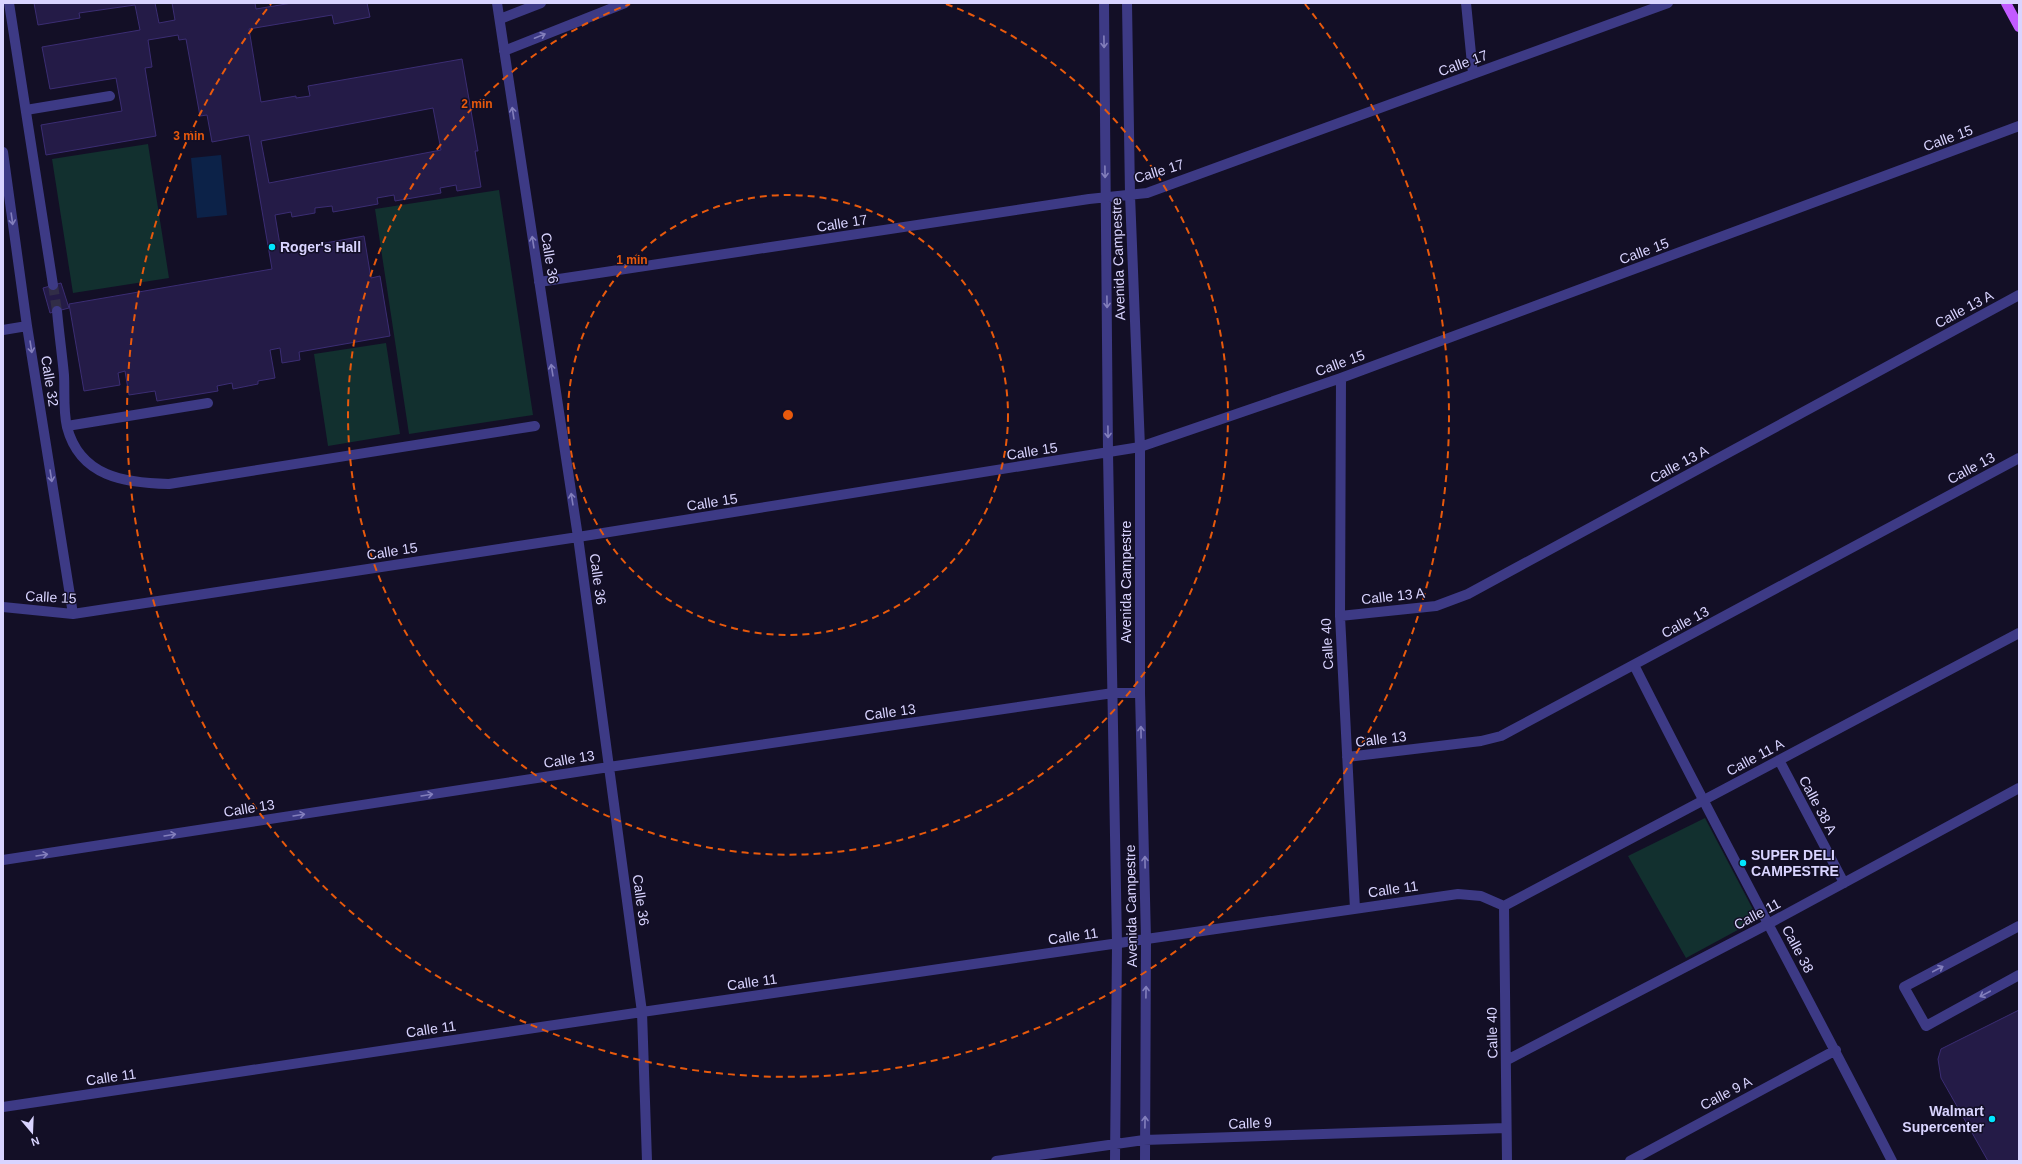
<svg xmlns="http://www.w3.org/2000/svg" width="2022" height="1164" viewBox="0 0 2022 1164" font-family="Arial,sans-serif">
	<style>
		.green { fill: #12302f }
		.water { fill: #0c2248 }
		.building { fill: #241b47; stroke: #3b2d73; fill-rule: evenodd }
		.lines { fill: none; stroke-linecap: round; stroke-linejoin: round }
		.minor-tunnel { stroke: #312d47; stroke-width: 10; stroke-dasharray: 10 5; stroke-linecap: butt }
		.minor { stroke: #3d3a85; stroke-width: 10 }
		.major { stroke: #c25bff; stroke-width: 10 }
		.oneway { stroke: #837fbc }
		.ring { fill: none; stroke: #e8590c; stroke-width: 2; stroke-dasharray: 7 5 }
		.poi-dot { fill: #00e5ff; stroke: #130f26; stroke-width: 1.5 }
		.labels { text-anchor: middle; stroke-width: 3; stroke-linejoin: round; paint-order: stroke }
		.street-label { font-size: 14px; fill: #d9d4ff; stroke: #130f26 }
		.poi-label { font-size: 14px; font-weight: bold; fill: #d9d4ff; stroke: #130f26; text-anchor: start }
		.centre { fill: #e8590c; stroke: #130f26; stroke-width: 2 }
		.ring-label { font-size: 12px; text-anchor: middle; font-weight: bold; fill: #e8590c; stroke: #130f26; stroke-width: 3; stroke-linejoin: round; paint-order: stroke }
	</style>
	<rect width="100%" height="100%" fill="#130f26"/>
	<path class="green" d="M148,144l21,134 -96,15 -21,-134z
		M499,190l34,225 -124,19 -34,-225z
		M386,343l14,91 -72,12 -14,-92z
		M1705,818l53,101 -72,39 -58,-102z"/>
	<path class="water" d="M221,155l6,60 -30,3 -6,-60z"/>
	<path class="building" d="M34,3h121l4,20 16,-3 -3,-17h83l1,6 36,-6h75l3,14 -36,7 -2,-9 -83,14 12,73 35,-6v2l14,-2 -2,-10 154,-27 16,92h-3l6,36 -24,4 -1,-6 -16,3 1,5 -46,8 -1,-6 -17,3 1,6 -45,8 -1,-6 -17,2v5l-23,4 -1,-5 -16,3 6,36 83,-15 7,42 9,-2 10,60 -91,16 1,8 -18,3 -2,-15 -10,2 5,28 -17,3v3l-25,5 -1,-6 -15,3 1,5 -61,10 -2,-10 -26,4 -4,-24 -7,2 2,12 -36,6 -15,-87 203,-35 -23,-134 -37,7 -5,-27 -7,1 -14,-77 -7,1 -1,-5 -30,5 4,27 -7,1 11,68 -110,19 -5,-30 81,-14 -6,-33 -66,11 -8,-42 98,-17 -5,-25 -56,8 1,5 -42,7zM433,108l8,42 -172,33 -8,-42z
		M61,283l8,25 -19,5 -7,-25z
		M2019,1010v151h-31l-47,-83 -3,-19 3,-10z"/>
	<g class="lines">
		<path class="minor-tunnel" d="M53,285l4,26"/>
		<path class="minor" d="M9,3l44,282
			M497,3l81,534 64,475 5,149
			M1104,3l4,450 9,491 -2,217
			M1127,3l3,192 10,252v246l6,246 -1,222
			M1466,3l7,71
			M500,19l41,-16
			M504,51l121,-48
			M26,110l84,-14
			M3,152l24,174 46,288
			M539,282l550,-83 58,-6 521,-190
			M57,311c2,22 5,43 7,64 1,17 -1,35 3,52 13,50 58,56 102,57l366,-58
			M3,330l24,-4
			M1341,378l-1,238 15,293
			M67,426l141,-23
			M3,607l70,7 505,-77 562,-90 201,-69 678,-252
			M1340,616l96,-10 32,-12 551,-299
			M1634,665c84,167 173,330 258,496
			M1347,757l134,-16 20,-5 518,-278
			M1779,760l65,123
			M3,860l606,-93 504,-74h27
			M1504,906l515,-273
			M1504,906l3,255
			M2019,926l-115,61 22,39 93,-51
			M1507,1060l261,-136 251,-136
			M3,1107l639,-95 816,-118 23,2 23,10
			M996,1161l148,-21 362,-12
			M1630,1161l206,-111"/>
		<path class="major" d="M2006,3l13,24"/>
	</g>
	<defs><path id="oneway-shaft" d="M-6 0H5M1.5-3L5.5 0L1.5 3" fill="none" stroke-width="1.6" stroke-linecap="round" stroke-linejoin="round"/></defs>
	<g class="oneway">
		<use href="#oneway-shaft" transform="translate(540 36) rotate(-22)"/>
		<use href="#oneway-shaft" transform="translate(1104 42) rotate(89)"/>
		<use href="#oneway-shaft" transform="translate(513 113) rotate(-99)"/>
		<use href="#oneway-shaft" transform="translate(1105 172) rotate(89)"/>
		<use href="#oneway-shaft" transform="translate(12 219) rotate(82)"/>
		<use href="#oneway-shaft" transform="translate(533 242) rotate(-99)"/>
		<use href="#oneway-shaft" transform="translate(1107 302) rotate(89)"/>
		<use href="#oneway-shaft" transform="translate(31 347) rotate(81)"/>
		<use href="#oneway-shaft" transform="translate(552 370) rotate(-99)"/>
		<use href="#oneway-shaft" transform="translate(1108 432) rotate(89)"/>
		<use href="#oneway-shaft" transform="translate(51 476) rotate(81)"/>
		<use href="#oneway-shaft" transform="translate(572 499) rotate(-99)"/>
		<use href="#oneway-shaft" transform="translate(1141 732) rotate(-91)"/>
		<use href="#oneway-shaft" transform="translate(427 795) rotate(-9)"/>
		<use href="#oneway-shaft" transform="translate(299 815) rotate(-9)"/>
		<use href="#oneway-shaft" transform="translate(170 835) rotate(-9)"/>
		<use href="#oneway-shaft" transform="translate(42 855) rotate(-9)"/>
		<use href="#oneway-shaft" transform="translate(1145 862) rotate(-91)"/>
		<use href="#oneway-shaft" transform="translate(1938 969) rotate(-28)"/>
		<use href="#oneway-shaft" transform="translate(1146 992) rotate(-89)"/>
		<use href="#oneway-shaft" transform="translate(1985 994) rotate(152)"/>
		<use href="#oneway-shaft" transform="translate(1145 1122) rotate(-89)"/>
	</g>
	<g class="ring">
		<circle cx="788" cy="415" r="220"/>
		<path d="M946 4A440 440 0 1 1 630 4"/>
		<path d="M1305 4A661 661 0 1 1 271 4"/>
	</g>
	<g class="poi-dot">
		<circle cx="272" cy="247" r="4"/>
		<circle cx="1743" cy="863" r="4"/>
		<circle cx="1992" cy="1119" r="4"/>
	</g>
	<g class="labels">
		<g class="street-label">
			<text transform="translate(1463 63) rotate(-20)" y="5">Calle 17</text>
			<text transform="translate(1948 138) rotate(-20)" y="5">Calle 15</text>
			<text transform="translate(1159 171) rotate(-17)" y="5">Calle 17</text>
			<text transform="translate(842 223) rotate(-9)" y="5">Calle 17</text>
			<text transform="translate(1644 251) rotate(-20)" y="5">Calle 15</text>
			<text transform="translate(550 258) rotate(81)" y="5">Calle 36</text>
			<text transform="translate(1118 259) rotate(-92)" y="5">Avenida Campestre</text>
			<text transform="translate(1964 309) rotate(-28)" y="5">Calle 13 A</text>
			<text transform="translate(1340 363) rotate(-20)" y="5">Calle 15</text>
			<text transform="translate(50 381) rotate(81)" y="5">Calle 32</text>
			<text transform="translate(1032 451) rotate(-9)" y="5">Calle 15</text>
			<text transform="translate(1679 464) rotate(-28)" y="5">Calle 13 A</text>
			<text transform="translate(1971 468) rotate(-28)" y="5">Calle 13</text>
			<text transform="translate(712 502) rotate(-9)" y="5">Calle 15</text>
			<text transform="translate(392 551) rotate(-9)" y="5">Calle 15</text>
			<text transform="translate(598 579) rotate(82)" y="5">Calle 36</text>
			<text transform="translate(1126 582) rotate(-90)" y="5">Avenida Campestre</text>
			<text transform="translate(1393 596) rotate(-6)" y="5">Calle 13 A</text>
			<text transform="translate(51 597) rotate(3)" y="5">Calle 15</text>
			<text transform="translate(1685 622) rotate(-28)" y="5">Calle 13</text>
			<text transform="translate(1327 644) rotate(-93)" y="5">Calle 40</text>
			<text transform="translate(890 712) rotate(-8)" y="5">Calle 13</text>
			<text transform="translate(1381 739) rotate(-7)" y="5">Calle 13</text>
			<text transform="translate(1755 757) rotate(-28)" y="5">Calle 11 A</text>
			<text transform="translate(569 759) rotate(-9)" y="5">Calle 13</text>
			<text transform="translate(1818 805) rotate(62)" y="5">Calle 38 A</text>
			<text transform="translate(249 808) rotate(-9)" y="5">Calle 13</text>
			<text transform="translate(1393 889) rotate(-8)" y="5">Calle 11</text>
			<text transform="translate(641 900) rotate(82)" y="5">Calle 36</text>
			<text transform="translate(1131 906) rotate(-91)" y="5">Avenida Campestre</text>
			<text transform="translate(1757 914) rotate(-28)" y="5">Calle 11</text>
			<text transform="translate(1073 936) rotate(-8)" y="5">Calle 11</text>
			<text transform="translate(1798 949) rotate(62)" y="5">Calle 38</text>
			<text transform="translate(752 982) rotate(-8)" y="5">Calle 11</text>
			<text transform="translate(431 1029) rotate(-8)" y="5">Calle 11</text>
			<text transform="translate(1492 1033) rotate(-91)" y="5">Calle 40</text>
			<text transform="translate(111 1077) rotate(-8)" y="5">Calle 11</text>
			<text transform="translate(1726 1093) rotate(-28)" y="5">Calle 9 A</text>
			<text transform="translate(1250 1123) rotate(-2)" y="5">Calle 9</text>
		</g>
		<g class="poi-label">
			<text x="280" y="252">Roger's Hall</text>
			<text x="1751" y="860">SUPER DELI<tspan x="1751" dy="16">CAMPESTRE</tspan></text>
			<text x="1984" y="1116" text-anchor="end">Walmart<tspan x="1984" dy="16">Supercenter</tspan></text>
		</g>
	</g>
	<circle cx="788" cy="415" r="6" class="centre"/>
	<g class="ring-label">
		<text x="477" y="108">2 min</text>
		<text x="189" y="140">3 min</text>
		<text x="632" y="264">1 min</text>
	</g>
	<rect width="2022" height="1164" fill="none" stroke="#d9d4ff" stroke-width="8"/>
	<g transform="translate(32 1132) rotate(161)" stroke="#130f26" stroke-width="3" paint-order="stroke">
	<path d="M0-3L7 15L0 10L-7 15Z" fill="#d9d4ff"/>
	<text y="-6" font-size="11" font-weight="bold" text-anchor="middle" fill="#d9d4ff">N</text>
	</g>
</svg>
